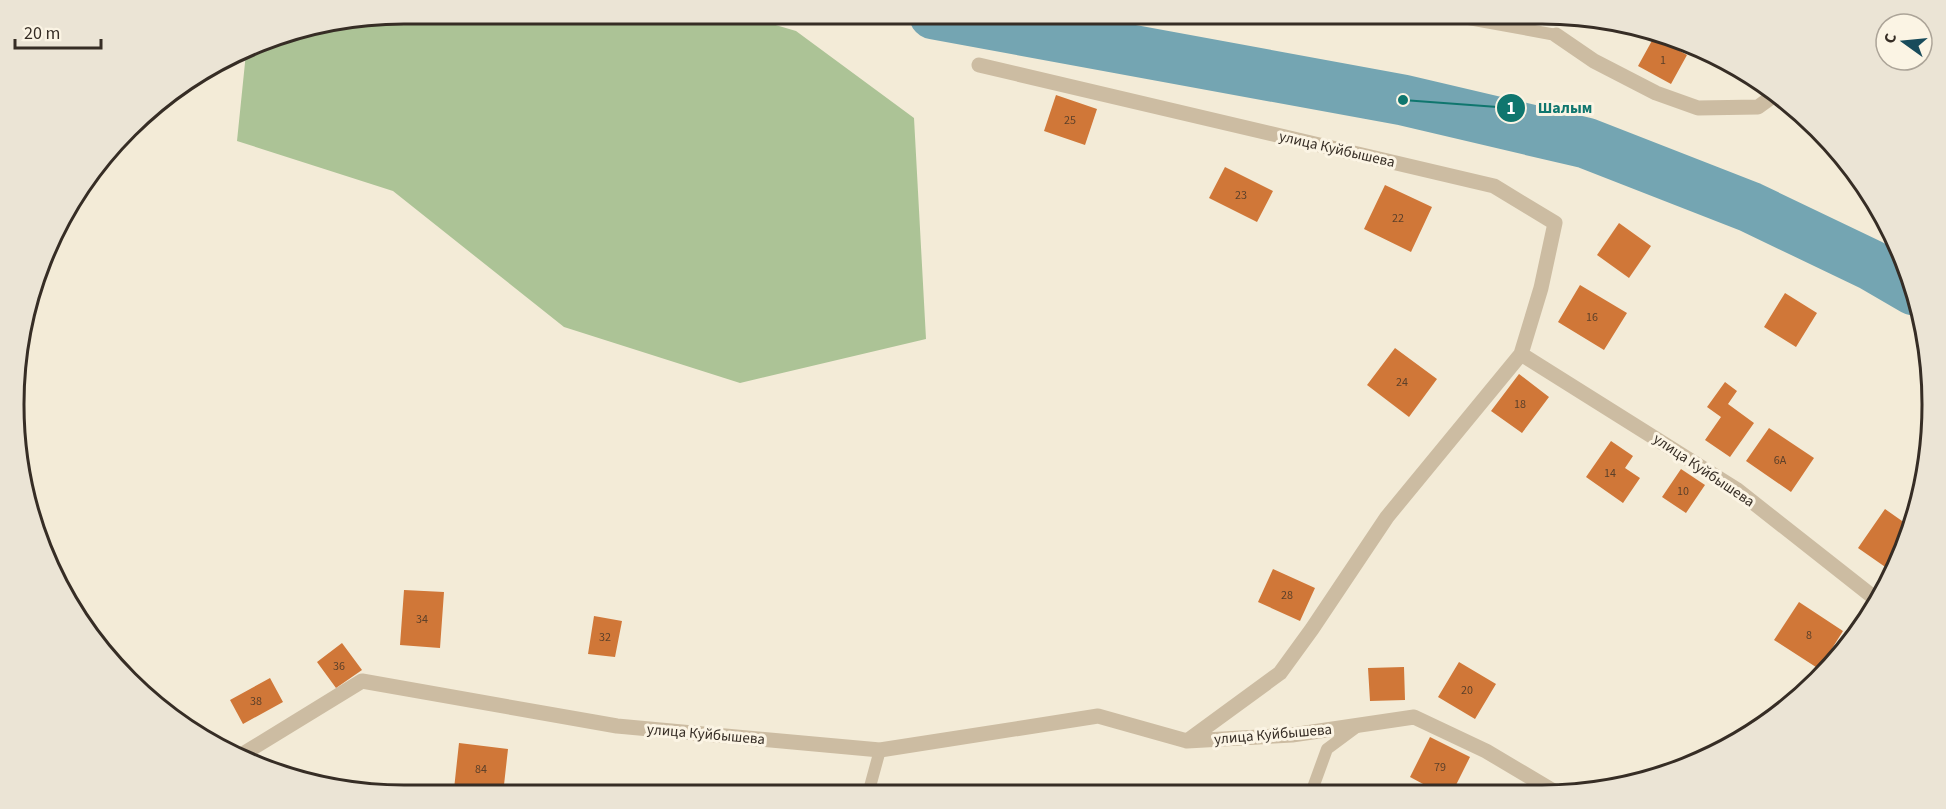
<svg xmlns="http://www.w3.org/2000/svg" width="1946" height="809" viewBox="0 0 1946 809" font-family="'Source Sans 3',sans-serif">
	<style>
		.green { fill: #acc396 }
		.lines { fill: none; stroke-linecap: round; stroke-linejoin: round }
		.river { stroke: #74a5b2; stroke-width: 51 }
		.building { fill: #d07738 }
		.service { stroke: #ccbca2; stroke-width: 12 }
		.minor { stroke: #ccbca2; stroke-width: 15 }
		.labels { text-anchor: middle; stroke-width: 6; stroke-linejoin: round; paint-order: stroke }
		.number-label { font-size: 12px; fill: #5c402a }
		.street-label { font-size: 15px; fill: #362d25; stroke: #fbf4e4 }
		.rim { fill: none; stroke: #362d25; stroke-width: 3 }
		.leader { fill: none; stroke: #0f766e; stroke-width: 2 }
		.callout-dot { fill: #0f766e; stroke: #fbf4e4; stroke-width: 2 }
		.mark-label { font-size: 18px; text-anchor: middle; font-weight: bold; fill: #fff }
		.callout-label { font-size: 16px; text-anchor: middle; font-weight: bold; fill: #0f766e; stroke: #fbf4e4; stroke-width: 6; stroke-linejoin: round; paint-order: stroke }
	</style>
	<rect width="100%" height="100%" fill="#f3ebd7"/>
	<path class="green" d="M405,14h333l58,17 118,87 12,221 -186,44 -176,-56 -171,-136 -156,-50 9,-88 32,-19z"/>
	<g class="lines">
		<path class="river" d="M934,14l469,86 183,43 164,64 121,58 43,25"/>
	</g>
	<path class="building" d="M1654,37l33,18 -16,29 -33,-18z
		M1056,95l41,14 -12,36 -41,-14z
		M1225,167l48,24 -16,31 -48,-24z
		M1385,185l47,22 -21,45 -47,-23z
		M1619,223l32,23 -22,32 -32,-23z
		M1580,285l47,28 -23,37 -46,-28z
		M1785,293l32,20 -21,34 -32,-20z
		M1395,348l42,31 -28,38 -42,-32z
		M1519,374l30,23 -27,36 -31,-22z
		M1725,382l12,9 -9,13 26,19 -24,34 -25,-17 16,-23 -14,-10z
		M1769,428l45,30 -23,34 -45,-31z
		M1611,441l22,15 -8,12 15,10 -17,25 -37,-26z
		M1681,469l24,16 -19,28 -24,-16z
		M1885,509l27,19 -21,43 -33,-23z
		M1273,569l42,19 -15,33 -42,-19z
		M404,590l40,2 -4,56 -40,-3z
		M1799,602l44,29 -24,38 -45,-29z
		M594,616l28,5 -7,36 -27,-3z
		M342,643l20,27 -26,18 -19,-26z
		M1459,662l37,22 -21,35 -37,-22z
		M1404,667l1,33 -35,1 -2,-33z
		M270,678l13,24 -40,22 -13,-24z
		M1430,737l40,20 -18,36h-12l-30,-16z
		M459,743l49,6 -5,45 -49,-5z
		M1150,786l37,6v1h-39z"/>
	<g class="lines">
		<path class="service" d="M1441,14l115,21
			M1311,793l16,-44 31,-23
			M868,794l12,-44"/>
		<path class="minor" d="M1556,35l38,26 62,32 42,15 60,-1 18,-13
			M979,65l515,121 61,37 -14,65 -20,66
			M1187,741l93,-68 32,-44 75,-112 134,-163 215,135 141,111
			M243,754l119,-73 255,45 263,24 218,-34 89,25 105,-6 122,-18 72,34 69,41"/>
	</g>
	<g class="labels">
		<g class="number-label">
			<text x="1663" y="64">1</text>
			<text x="1070" y="124">25</text>
			<text x="1241" y="199">23</text>
			<text x="1398" y="222">22</text>
			<text x="1592" y="321">16</text>
			<text x="1402" y="386">24</text>
			<text x="1520" y="408">18</text>
			<text x="1780" y="464">6А</text>
			<text x="1610" y="477">14</text>
			<text x="1683" y="495">10</text>
			<text x="1287" y="599">28</text>
			<text x="422" y="623">34</text>
			<text x="1809" y="639">8</text>
			<text x="605" y="641">32</text>
			<text x="339" y="670">36</text>
			<text x="1467" y="694">20</text>
			<text x="256" y="705">38</text>
			<text x="1440" y="771">79</text>
			<text x="481" y="773">84</text>
		</g>
		<g class="street-label">
			<text transform="translate(1337 149) rotate(13)" y="5">улица Куйбышева</text>
			<text transform="translate(1704 470) rotate(34)" y="5">улица Куйбышева</text>
			<text transform="translate(706 734) rotate(5)" y="5">улица Куйбышева</text>
			<text transform="translate(1273 734) rotate(-5)" y="5">улица Куйбышева</text>
		</g>
	</g>
	<path d="M0 0H1946V809H0ZM404 24H1542A380 380 0 0 1 1922 404V405A380 380 0 0 1 1542 785H404A380 380 0 0 1 24 405V404A380 380 0 0 1 404 24Z" fill="#ebe4d5" fill-rule="evenodd"/>
	<path class="rim" d="M404 24H1542A380 380 0 0 1 1922 404V405A380 380 0 0 1 1542 785H404A380 380 0 0 1 24 405V404A380 380 0 0 1 404 24Z"/>
	<path class="leader" d="M1403 100L1511 108"/>
	<g class="callout-dot">
		<circle cx="1403" cy="100" r="6"/>
		<circle cx="1511" cy="108" r="15"/>
	</g>
	<g class="mark-label">
		<text x="1511" y="114">1</text>
	</g>
	<g class="callout-label">
		<text x="1565" y="113">Шалым</text>
	</g>
	<g transform="translate(1904 42) rotate(285)"><circle r="28" fill="#fbf4e4" stroke="#aca498" stroke-width="1.5"/>
	<path d="M0-4.5L10 22L0 15L-10 22Z" fill="#184b5b"/>
	<text y="-9" font-size="16" font-weight="bold" text-anchor="middle" fill="#362d25">С</text>
	</g>
	<path d="M15 39v9h86v-9" fill="none" stroke="#362d25" stroke-width="3"/>
	<text x="24" y="39" font-size="18" fill="#362d25" stroke="#fbf4e4" stroke-width="4.5" paint-order="stroke">20 m</text>
</svg>
